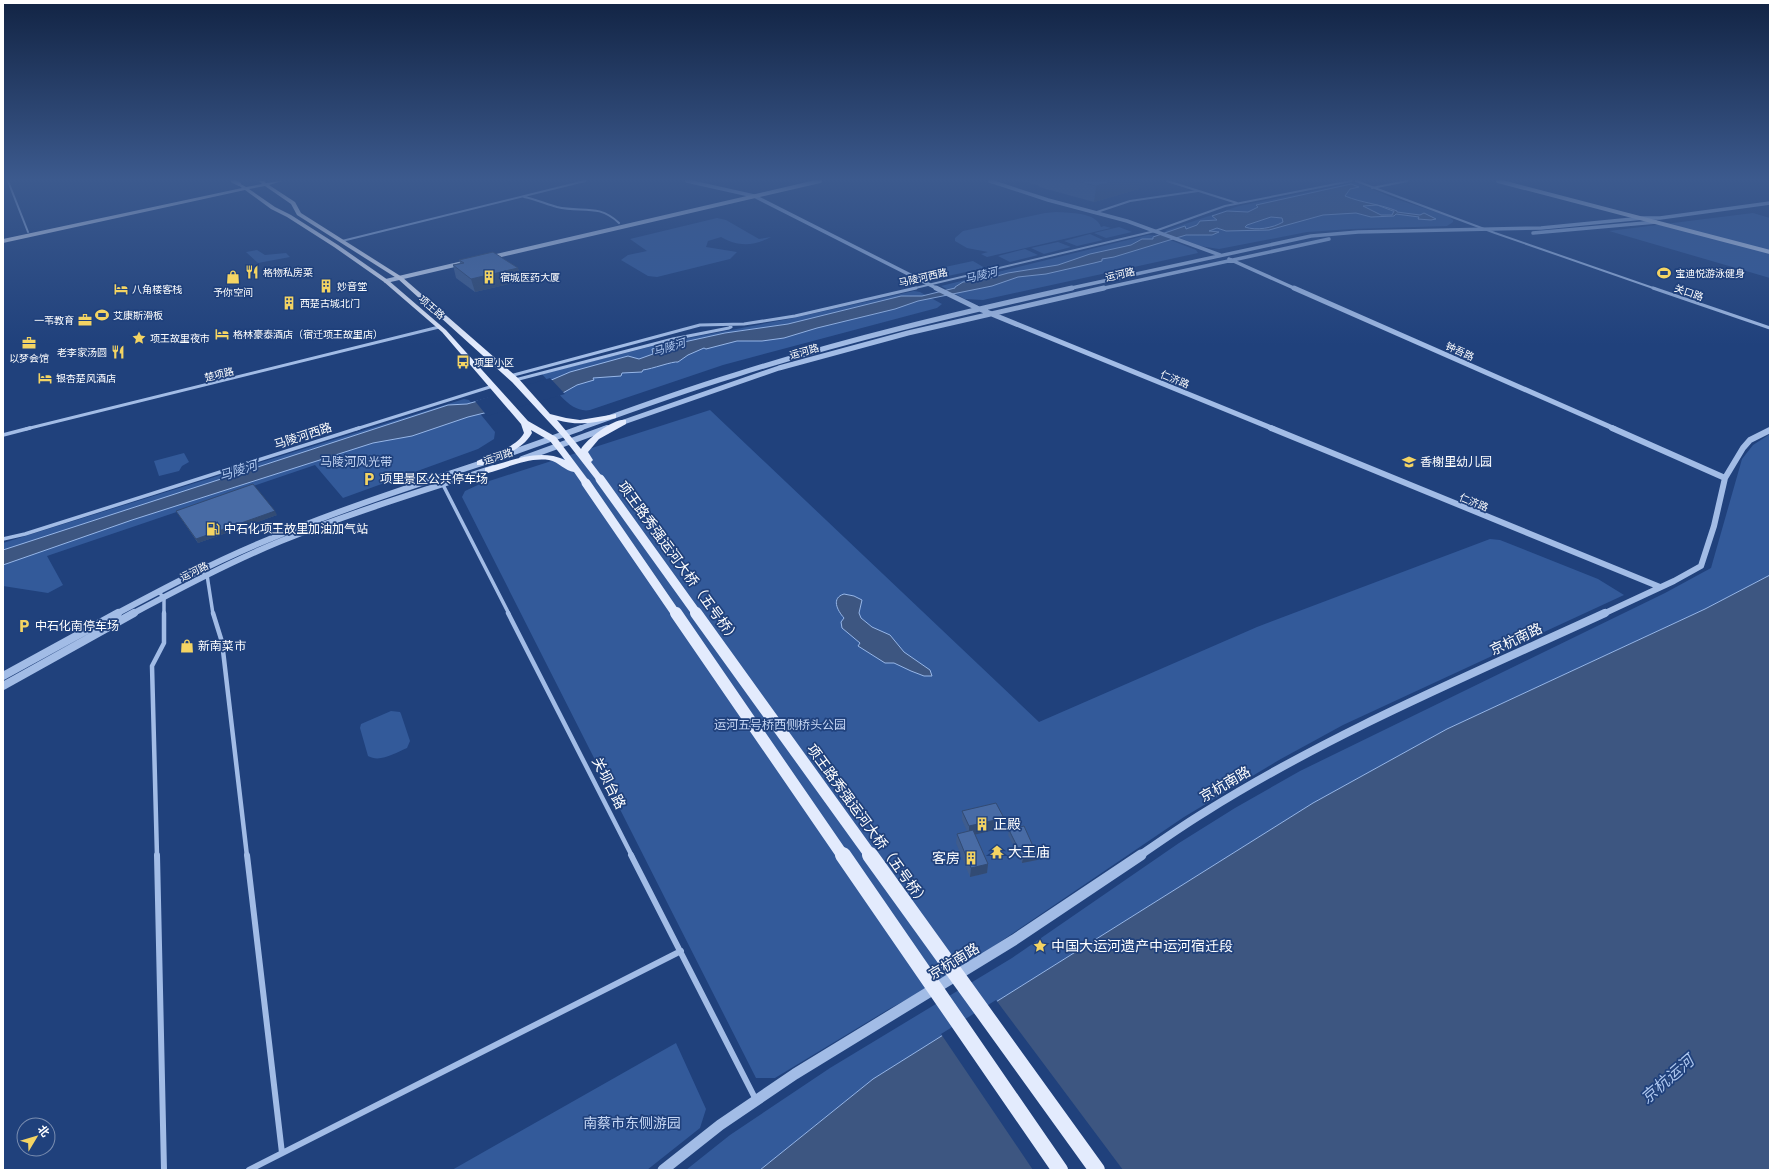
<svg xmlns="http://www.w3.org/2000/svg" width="1773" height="1173" viewBox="0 0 1773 1173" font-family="'Open Sans','Noto Sans SC',sans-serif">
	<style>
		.green { fill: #335a9a }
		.water { fill: #3d5681; stroke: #96b6e8; fill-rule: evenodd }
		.pier { fill: #20417c }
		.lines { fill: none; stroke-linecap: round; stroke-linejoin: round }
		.minor-far4 { stroke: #a2bce6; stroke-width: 2 }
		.minor-far3 { stroke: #a2bce6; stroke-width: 3 }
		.minor-far2 { stroke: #a2bce6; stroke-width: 3.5 }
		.minor-far1 { stroke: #a2bce6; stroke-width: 4.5 }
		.minor { stroke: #a2bce6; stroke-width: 6 }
		.tertiary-far4 { stroke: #a2bce6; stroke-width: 3.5 }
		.tertiary-far3 { stroke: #a2bce6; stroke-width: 5 }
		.tertiary-far2 { stroke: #a2bce6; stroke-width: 6 }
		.tertiary-far1 { stroke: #a2bce6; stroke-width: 8 }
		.tertiary { stroke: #a2bce6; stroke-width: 11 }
		.secondary { stroke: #ccdbf5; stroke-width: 4 }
		.primary { fill: #e3ebfd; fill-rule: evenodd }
		.primary-bridge-far2 { stroke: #e3ebfd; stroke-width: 9 }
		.primary-bridge-far1 { stroke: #e3ebfd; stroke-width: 12 }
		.primary-bridge { stroke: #e3ebfd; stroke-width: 16 }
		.wall { fill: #3e5c8e }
		.shaded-wall { fill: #324b74 }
		.building { fill: #486ba5; stroke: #324b74 }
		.labels { text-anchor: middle; stroke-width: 3.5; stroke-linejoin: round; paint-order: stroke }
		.far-poi-label { font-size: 10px; fill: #fff; stroke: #20417c; text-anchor: start }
		.far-street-label { font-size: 10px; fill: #fff; stroke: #20417c }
		.far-water-label { font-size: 11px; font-style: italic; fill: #adc6ee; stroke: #20417c }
		.street-label { font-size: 12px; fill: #fff; stroke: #20417c }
		.park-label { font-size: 12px; fill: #c6d7f5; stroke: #20417c }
		.poi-label { font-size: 12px; fill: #fff; stroke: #20417c; text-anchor: start }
		.water-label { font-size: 13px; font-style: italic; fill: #adc6ee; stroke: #20417c }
		.near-street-label { font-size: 14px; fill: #fff; stroke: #20417c }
		.near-poi-label { font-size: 14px; fill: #fff; stroke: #20417c; text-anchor: start }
		.near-park-label { font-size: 14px; fill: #c6d7f5; stroke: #20417c }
		.near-water-label { font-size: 16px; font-style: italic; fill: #adc6ee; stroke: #20417c }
	</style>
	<rect width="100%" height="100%" fill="#20417c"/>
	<path class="green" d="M1351,183l9,1 33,14 55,18 5,4v2l-6,4 -96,3 -44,3 -88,17 -19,-3 -35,-14 2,-2 72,-24z
		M1057,212c13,1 39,0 44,15l3,-1 7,2 -124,29 -6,-3 7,-2 -21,-4 -12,-7v-3l8,-7 82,-18z
		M1753,213l17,5v60l-161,-47z
		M717,218l9,2 33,19 12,-2c-18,9 -32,10 -50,0l-13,4 -2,6 31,5 -7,7 -73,18 -9,-1 -27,-16 7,-5 19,-4 -17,-12z
		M1119,227l13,5 -26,6 -12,-5z
		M1090,234l13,6 -26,6 -13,-5z
		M1148,235l12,1 36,14 2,3 -215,47 -18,-1 -24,-13z
		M1058,242l13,5 -27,7 -13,-6z
		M1025,249l13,6 -28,7 -12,-6z
		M257,250l8,5 21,-2 4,4 -32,6 -12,-11z
		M973,261l12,7 -42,9 -12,-7z
		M914,291l6,1 22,12 -5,4 -214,57 -133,45c-20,4 -36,-23 -48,-36l131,-33 116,-22z
		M464,399l5,1 26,32 -1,7 -16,10 -135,49 -28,-33 -268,91 16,29 -15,8 -45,-7v-43z
		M710,410l329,312 218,-95 233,-88 10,1 98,39 26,16 -281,130 -64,35 -95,57 -196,133 2,5 -101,54 -114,69h-19l-294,-581 3,-6 15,-7z
		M1770,434v141l-65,34 -258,120 -134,74 -440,276 -113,91h-74l44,-35 100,-67 182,-110 167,-115 56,-35 65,-37 365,-178 46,-25 31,-109 11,-14z
		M184,453l5,9 -7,4 -3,5 -20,5 -5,-15z
		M391,711l9,1 1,2 9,27 -3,7c-12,5 -27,15 -39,8l-8,-28 1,-4z
		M676,1043l30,66 -6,19 -53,42h-195z"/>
	<path class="water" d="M1351,184l8,3 -9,2 -5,7c17,7 35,8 52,15v1l23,3 4,-2 12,6 -5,1 -13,-1 1,-2 -23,-3 -2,2 -23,1 -15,-4 -33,2 -54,15 -43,1 -9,-3 -8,3 10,1 -7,3h-26l-72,22 -12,2v2l-8,2 -48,11 -28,3 -26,9 -74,15 -23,8 -78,19 -33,10 -22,3h-25l-31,8 -2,-1 -16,7 -10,7c-5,-1 -26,7 -35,8l-1,2 -20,1 -1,3 -28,2 1,2 -17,5 -16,9 -93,23 -56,19 -39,7 -241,77 -129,45v-15l445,-145 19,-1 82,-23 21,-9 58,-16 11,3 14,-5 -1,-5 73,-16 63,-9 113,-28h21l33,-8v-1l8,-5 20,-2 25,-7 50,-8 32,-11 41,-9 11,-6h11v-2l32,-11 1,3 11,-4 3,-4 17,-1 -5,-4 15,-5 21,1 10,-5 -2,-2zM1377,205l16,6h1l-2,4h-11l-18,-9zM1271,217l11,1 1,4c-10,6 -27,9 -38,5l2,-2z
		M1770,575v595h-1010l113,-91 440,-276 134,-74 258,-120z
		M844,594l10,2 8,4 -3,13 2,5 11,9 18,8 14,17 26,18 2,6h-8l-13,-5 -17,-8h-9l-27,-17 2,-3 -18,-15 -1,-6 3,-4c-7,-8 -13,-20 0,-24z"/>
	<path class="pier" d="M550,378l15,16 -78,22 -12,-15z
		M996,1000l127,170h-90l-92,-136z"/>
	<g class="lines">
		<path class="minor-far4" d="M8,181l20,51
			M1167,181l70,22
			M1356,181l139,52 161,56
			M1372,188l35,-7
			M524,197c11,2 22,7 33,10 25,6 41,-4 62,16
			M1094,213l36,-12 68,-10
			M342,241l243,-60
			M911,289l244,-58 70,-25 126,-25"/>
		<path class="minor-far3" d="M1653,288l117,40
			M510,376l190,-51 44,-1 51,-8 121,-28
			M515,380l158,-41 56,-11 2,-1 -1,-2
			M26,429l413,-102
			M356,429l137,-43"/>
		<path class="minor-far2" d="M3,435l27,-7
			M439,477l70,137
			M3,539l22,-5 334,-106
			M200,570l7,5 6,39
			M158,592l6,5v17"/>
		<path class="minor-far1" d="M213,613l9,29 25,214
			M508,613l124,243
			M157,856l-5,-190 12,-23v-30"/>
		<path class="minor" d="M157,855l7,315
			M247,855l35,298
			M631,855l125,245
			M249,1170l432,-219"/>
		<path class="tertiary-far4" d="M687,181l67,15 184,93
			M990,181l58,19 79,21 93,34
			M1533,233l123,-11
			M1229,259l67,30
			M1067,289l244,-53 47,-4 183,-4 102,-10h17l110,-15
			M1100,289l229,-50"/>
		<path class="tertiary-far3" d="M936,288l41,20 297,121
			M1294,288l321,141
			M618,424l161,-56 129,-35 196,-45
			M578,429c52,-19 104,-38 157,-54 110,-35 224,-62 337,-87
			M604,429l4,-1"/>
		<path class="tertiary-far2" d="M1271,428l389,159
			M1612,428l113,50
			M497,458l84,-30
			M522,459l85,-31
			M116,614c47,-25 94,-50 144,-71 73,-31 149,-56 225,-81
			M132,614c49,-26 98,-52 149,-73 69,-28 141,-50 212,-73
			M1603,614l71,-33 27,-15 13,-40 11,-48 18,-30 7,-8 20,-10"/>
		<path class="tertiary-far1" d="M3,676l115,-63
			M3,686l131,-73
			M1139,856c22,-15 43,-30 66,-44 126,-79 265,-137 400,-199"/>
		<path class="tertiary" d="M663,1170l57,-45 75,-51 219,-134 127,-85"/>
		<path class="secondary" d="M233,181l6,3
			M1498,181l272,71
			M488,258l332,-77
			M386,281l77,-18"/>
		<path class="primary" d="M259,181h5l2,2 16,-2 -13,4 26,17 6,11 101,64 116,101 32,36 16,4 14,2 36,-6v4c-21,5 -38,8 -59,2l24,29c6,-10 33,-31 45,-29v4l-27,15 -11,13 5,8 -2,2 13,17 -1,2h-6l-35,-45 -50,-54 -114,-103 -101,-64 -6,-11 -26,-18 -16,3 26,18 16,8 47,30 50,35 58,50 82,91 28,16 33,44 1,2 -1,2h-6l-9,-13c-9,-1 -15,-10 -25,-12 -21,-3 -42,8 -61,13l-3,-1v-4c25,-7 54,-20 80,-8l-15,-19 -19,-11 1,3c-9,17 -33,24 -49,32h-6v-4c14,-7 39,-13 47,-28l-3,-9 -79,-92 -58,-50 -50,-35 -47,-30 -16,-8 -26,-19 -242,53v-4l239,-51 -5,-4 2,-1 7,4 16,-3z"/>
		<path class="primary-bridge-far2" d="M600,479l97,135
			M586,483l90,131"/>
		<path class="primary-bridge-far1" d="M676,613l167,243
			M696,613l175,243"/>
		<path class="primary-bridge" d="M843,855l217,315
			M870,855l227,315"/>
	</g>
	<path class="wall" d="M1024,181h116l-1,8 -45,13 -55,-15v-1z
		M459,260l59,8 3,13 -46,11 -19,-14 -3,-13 7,-2z
		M176,511l101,4 -79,28z
		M962,811l41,17 -28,6 13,30 -1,9 -17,4 -14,-34 1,-9 10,-3 -5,-11z
		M1009,830l28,25v5l-15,3 -14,-28z"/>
	<path class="shaded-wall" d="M1114,181h26l-1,8 -45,13 2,-16z
		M518,268l3,13 -46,11 -4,-13z
		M275,511l2,4 -79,28 -2,-4z
		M1004,818l-1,10 -34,8v-10z
		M1037,855v5l-15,3 1,-5z
		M988,864l-1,9 -17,4 1,-9z"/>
	<path class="building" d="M1076,181h38l-18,5z
		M493,252l25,16 -47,11 -18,-14 11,-2 -5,-3z
		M253,484l22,27 -79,28 -20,-28z
		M996,803l8,15 -35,8 -7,-15z
		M1024,826l13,29 -14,3 -14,-28z
		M973,830l15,34 -17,4 -14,-34z"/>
	<linearGradient id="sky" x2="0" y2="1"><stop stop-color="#122444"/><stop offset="0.52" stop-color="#3c5a8e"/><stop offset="1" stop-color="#3c5a8e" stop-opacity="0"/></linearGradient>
	<rect width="1773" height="345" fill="url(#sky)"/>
	<defs>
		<g id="restaurant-bare" transform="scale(1.08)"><path d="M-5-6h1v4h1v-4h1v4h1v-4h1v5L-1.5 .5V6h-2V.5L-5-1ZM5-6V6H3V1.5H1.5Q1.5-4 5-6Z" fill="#f4d463" stroke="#20417c" stroke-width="2.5" paint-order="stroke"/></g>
		<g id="stadium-bare" transform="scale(1.08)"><path d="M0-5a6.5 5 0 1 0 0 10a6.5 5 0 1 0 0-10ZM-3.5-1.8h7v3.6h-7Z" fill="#f4d463" stroke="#20417c" stroke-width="2.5" paint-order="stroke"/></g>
		<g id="shop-bare" transform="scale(1.08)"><path d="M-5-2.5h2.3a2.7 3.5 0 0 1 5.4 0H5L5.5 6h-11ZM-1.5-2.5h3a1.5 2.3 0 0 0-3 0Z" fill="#f4d463" stroke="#20417c" stroke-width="2.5" paint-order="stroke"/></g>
		<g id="building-bare" transform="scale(1.08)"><path d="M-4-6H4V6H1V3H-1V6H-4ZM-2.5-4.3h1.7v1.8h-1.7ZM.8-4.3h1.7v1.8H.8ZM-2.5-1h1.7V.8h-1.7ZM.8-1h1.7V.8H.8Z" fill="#f4d463" stroke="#20417c" stroke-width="2.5" paint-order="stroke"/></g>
		<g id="hotel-bare" transform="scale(1.08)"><path d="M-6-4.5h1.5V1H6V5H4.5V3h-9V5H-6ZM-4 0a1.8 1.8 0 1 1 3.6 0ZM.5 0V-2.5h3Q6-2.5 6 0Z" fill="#f4d463" stroke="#20417c" stroke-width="2.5" paint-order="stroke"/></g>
		<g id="office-bare" transform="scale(1.08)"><path d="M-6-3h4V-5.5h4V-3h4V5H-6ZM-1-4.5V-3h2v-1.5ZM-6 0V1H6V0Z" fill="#f4d463" stroke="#20417c" stroke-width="2.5" paint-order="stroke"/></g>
		<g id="sight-bare" transform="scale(1.08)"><path d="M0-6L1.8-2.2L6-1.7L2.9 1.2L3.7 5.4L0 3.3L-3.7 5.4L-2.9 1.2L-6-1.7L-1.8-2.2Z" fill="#f4d463" stroke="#20417c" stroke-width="2.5" paint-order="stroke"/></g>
		<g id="bus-bare" transform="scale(1.08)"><path d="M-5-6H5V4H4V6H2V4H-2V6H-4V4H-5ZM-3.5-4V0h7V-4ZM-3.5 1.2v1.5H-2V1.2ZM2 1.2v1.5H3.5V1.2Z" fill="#f4d463" stroke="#20417c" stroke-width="2.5" paint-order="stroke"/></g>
		<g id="school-bare" transform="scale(1.08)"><path d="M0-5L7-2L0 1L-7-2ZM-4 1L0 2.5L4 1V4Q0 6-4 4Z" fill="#f4d463" stroke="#20417c" stroke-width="2.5" paint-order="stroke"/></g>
		<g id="parking-bare" transform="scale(1.08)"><path d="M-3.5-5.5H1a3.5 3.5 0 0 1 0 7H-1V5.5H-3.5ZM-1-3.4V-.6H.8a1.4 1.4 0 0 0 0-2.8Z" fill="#f4d463" stroke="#20417c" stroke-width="2.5" paint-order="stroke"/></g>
		<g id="fuel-bare" transform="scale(1.08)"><path d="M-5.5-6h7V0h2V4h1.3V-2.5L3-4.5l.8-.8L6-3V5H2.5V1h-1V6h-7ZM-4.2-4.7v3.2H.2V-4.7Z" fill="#f4d463" stroke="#20417c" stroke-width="2.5" paint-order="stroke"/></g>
		<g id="temple-bare" transform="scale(1.08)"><path d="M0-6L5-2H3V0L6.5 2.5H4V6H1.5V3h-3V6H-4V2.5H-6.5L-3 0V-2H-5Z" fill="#f4d463" stroke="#20417c" stroke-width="2.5" paint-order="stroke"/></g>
	</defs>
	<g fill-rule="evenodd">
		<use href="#restaurant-bare" x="252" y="272"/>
		<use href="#stadium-bare" x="1664" y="273"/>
		<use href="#shop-bare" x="233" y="277"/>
		<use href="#building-bare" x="489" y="277"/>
		<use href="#building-bare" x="326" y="286"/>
		<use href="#hotel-bare" x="121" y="289"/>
		<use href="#building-bare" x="289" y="303"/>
		<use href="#stadium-bare" x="102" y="315"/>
		<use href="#office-bare" x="85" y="320"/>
		<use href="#hotel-bare" x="222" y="334"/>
		<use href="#sight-bare" x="139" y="338"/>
		<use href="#office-bare" x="29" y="343"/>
		<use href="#restaurant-bare" x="118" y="352"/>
		<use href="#bus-bare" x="463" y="362"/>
		<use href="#hotel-bare" x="45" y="378"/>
		<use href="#school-bare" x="1409" y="462"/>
		<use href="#parking-bare" x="369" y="479"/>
		<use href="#fuel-bare" x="213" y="529"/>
		<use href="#parking-bare" x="24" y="626"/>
		<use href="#shop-bare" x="187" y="646"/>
		<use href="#building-bare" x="982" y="824"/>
		<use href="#temple-bare" x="997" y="852"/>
		<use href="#building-bare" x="971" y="858"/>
		<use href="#sight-bare" x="1040" y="946"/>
	</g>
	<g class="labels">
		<g class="far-poi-label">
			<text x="263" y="276">格物私房菜</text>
			<text x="1675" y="277">宝迪悦游泳健身</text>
			<text x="500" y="281">宿城医药大厦</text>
			<text x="337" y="290">妙音堂</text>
			<text x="132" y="293">八角楼客栈</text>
			<text x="233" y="296" text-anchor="middle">予你空间</text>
			<text x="300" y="307">西楚古城北门</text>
			<text x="113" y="319">艾康斯滑板</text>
			<text x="74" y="324" text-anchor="end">一苇教育</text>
			<text x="233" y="338">格林豪泰酒店（宿迁项王故里店）</text>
			<text x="150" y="342">项王故里夜市</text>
			<text x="107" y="356" text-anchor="end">老李家汤圆</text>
			<text x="29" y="362" text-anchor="middle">以梦会馆</text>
			<text x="474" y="366">项里小区</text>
			<text x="56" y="382">银杏楚风酒店</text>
		</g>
		<g class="far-street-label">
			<text transform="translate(1120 274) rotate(-13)" y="4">运河路</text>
			<text transform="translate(923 277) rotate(-13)" y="4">马陵河西路</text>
			<text transform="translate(1689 292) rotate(19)" y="4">关口路</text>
			<text transform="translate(432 307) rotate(41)" y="4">项王路</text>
			<text transform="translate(804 351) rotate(-16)" y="4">运河路</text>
			<text transform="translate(1460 351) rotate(24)" y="4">钟吾路</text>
			<text transform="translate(219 374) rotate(-14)" y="4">楚项路</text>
			<text transform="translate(1175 379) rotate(22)" y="4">仁济路</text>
			<text transform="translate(498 456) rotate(-18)" y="4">运河路</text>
			<text transform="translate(1474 502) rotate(22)" y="4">仁济路</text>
			<text transform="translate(194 571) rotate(-26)" y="4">运河路</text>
		</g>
		<g class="far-water-label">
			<text transform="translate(981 275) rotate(-14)" y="4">马陵河</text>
			<text transform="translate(669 347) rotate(-17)" y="4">马陵河</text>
		</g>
		<g class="street-label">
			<text transform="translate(303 436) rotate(-18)" y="4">马陵河西路</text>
		</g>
		<g class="park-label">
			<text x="356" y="466">马陵河风光带</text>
			<text x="780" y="729">运河五号桥西侧桥头公园</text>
		</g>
		<g class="poi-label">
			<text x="1420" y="466">香榭里幼儿园</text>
			<text x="380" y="483">项里景区公共停车场</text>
			<text x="224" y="533">中石化项王故里加油加气站</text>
			<text x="35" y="630">中石化南停车场</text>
			<text x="198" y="650">新南菜市</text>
		</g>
		<g class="water-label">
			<text transform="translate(238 470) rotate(-18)" y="5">马陵河</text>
		</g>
		<g class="near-street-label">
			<text transform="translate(679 562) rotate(54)" y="5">项王路秀强运河大桥（五号桥）</text>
			<text transform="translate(1516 639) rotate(-25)" y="5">京杭南路</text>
			<text transform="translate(609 783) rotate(63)" y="5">关坝台路</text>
			<text transform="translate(1225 784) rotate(-30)" y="5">京杭南路</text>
			<text transform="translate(868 825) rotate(54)" y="5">项王路秀强运河大桥（五号桥）</text>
			<text transform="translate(954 961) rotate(-31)" y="5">京杭南路</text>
		</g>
		<g class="near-poi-label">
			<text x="993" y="829">正殿</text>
			<text x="1008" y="857">大王庙</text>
			<text x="960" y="863" text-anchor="end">客房</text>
			<text x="1051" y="951">中国大运河遗产中运河宿迁段</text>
		</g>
		<g class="near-park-label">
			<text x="632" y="1128">南蔡市东侧游园</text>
		</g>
		<g class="near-water-label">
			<text transform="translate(1667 1079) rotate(-41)" y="6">京杭运河</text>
		</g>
	</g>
	<rect width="1773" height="1173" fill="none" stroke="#ffffff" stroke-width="8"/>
	<g transform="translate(36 1137) rotate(52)"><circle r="19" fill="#20417c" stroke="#798db0"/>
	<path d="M0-3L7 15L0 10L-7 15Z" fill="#f4d463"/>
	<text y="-6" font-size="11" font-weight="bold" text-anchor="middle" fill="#ffffff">北</text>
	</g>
</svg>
